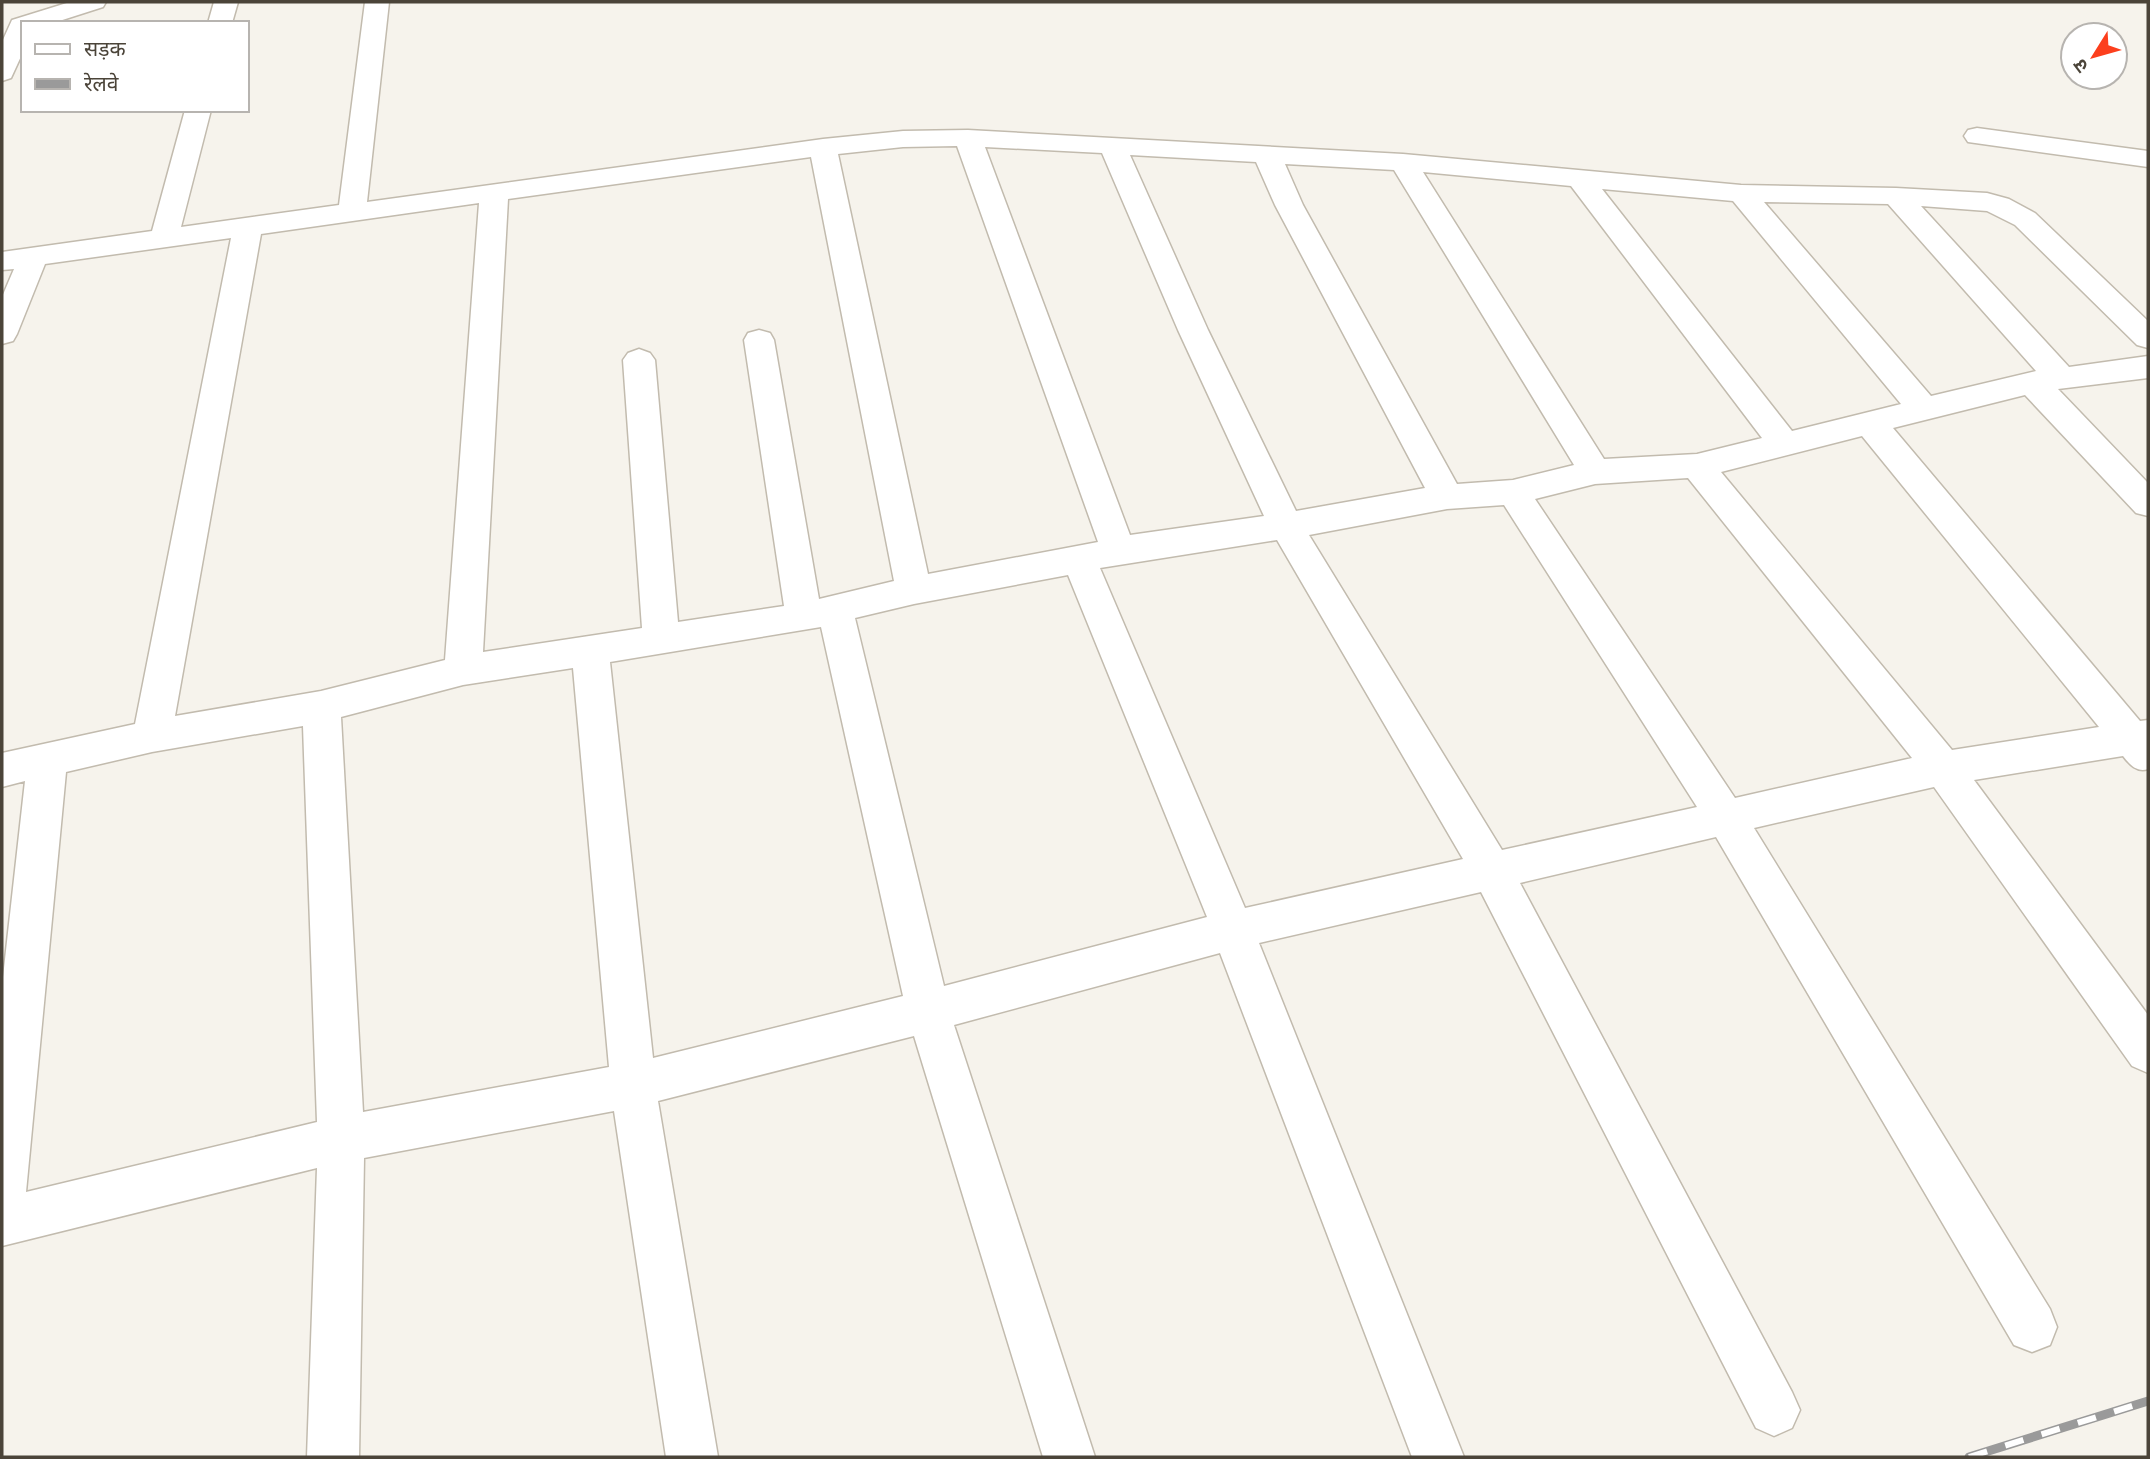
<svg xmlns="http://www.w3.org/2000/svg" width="2150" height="1459" viewBox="0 0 2150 1459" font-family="Jost,'Noto Sans Devanagari',sans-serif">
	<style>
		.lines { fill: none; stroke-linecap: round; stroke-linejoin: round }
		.street-casing { stroke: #c2bbae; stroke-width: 3 }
		.street { fill: #fff; fill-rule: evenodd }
		.rail-casing { stroke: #9a9a9a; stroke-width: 9 }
		.rail { stroke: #fff; stroke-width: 6; stroke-dasharray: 19; stroke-linecap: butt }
	</style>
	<rect width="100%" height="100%" fill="#f6f3ec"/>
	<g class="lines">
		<g class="street-casing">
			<path id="street" d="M70,2h36l-3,5 -50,16h-30v29l-12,26 -9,3v-39l10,-22z
				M214,2h24l-6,21h-24z
				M365,2h24l-22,200 456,-63 80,-8 65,-1 435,24 338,31 155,3 91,5 22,6 26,14 113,108v27l-11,-3 -122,-120 -28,-14 -66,-5 148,161 79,-11v22l-90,11 90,94v33l-12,-3 -111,-118 -132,33 247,293 8,-1v49c-11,4 -19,-5 -25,-13l-149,24 174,235v58l-16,-7 -198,-279 -180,41 296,481 7,18 -7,18 -18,7 -18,-7 -298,-508 -196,46 272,509 8,18 -8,18 -18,8 -18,-8 -275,-536 -222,51 205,514h-52l-192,-504 -266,72 141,432h-52l-129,-421 -256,65 60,356h-52l-52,-346 -250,47 -5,299h-52l10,-289 -315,78v-260l23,-205 -23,6v-34l133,-29 96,-486 -186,26 -28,70 -4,7 -11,3v-47l12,-28 -12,1v-18l150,-21 33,-121h26l-30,117 158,-22zM957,146l141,396 -170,32 -90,-420 65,-7zM985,147l117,6 76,177 86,186 -134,19zM1130,155l126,7 19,43 150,283 -129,23 -88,-181zM811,157l83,424 -75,18 -45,-259 -4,-7 -11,-3 -11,3 -4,7 40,266 -106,16 -23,-262 -5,-7 -11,-4 -11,4 -5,7 19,268 -159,24 25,-453zM1285,164l109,6 180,295 -61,15 -56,4 -154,-279zM1423,172l148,14 191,252 -65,16 -93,5zM1602,189l131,12 168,203 -109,27zM1764,202l124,2 148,167 -105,25zM479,203l-34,457 -124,31 -146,25 86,-482zM1862,436l237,291 -147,23 -231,-278zM1688,478l224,280 -177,40 -200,-299 60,-15zM1504,505l193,302 -195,43 -193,-315 138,-26zM1277,540l186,319 -218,49 -145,-340zM1068,575l139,342 -263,69 -89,-368 59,-14zM821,627l82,369 -250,62 -43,-396zM573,668l36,399 -246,45 -22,-395 122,-32zM303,726l14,396 -291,70 40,-420 86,-20z
				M1977,128l171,23v16l-180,-25 -4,-6 4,-6z"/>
		</g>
		<use href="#street" class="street"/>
		<g class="rail-casing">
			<path id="rail" d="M1969,1457l179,-56"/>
		</g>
		<use href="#rail" class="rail"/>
	</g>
	<rect width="2150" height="1459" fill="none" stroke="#4b4439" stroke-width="7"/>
	<rect x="21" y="21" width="228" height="91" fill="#ffffff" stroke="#b7b4b0" stroke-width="2"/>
	<rect x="35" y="44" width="35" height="10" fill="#ffffff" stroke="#b7b4b0" stroke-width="2"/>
	<text x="84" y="56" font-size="21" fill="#4b4439">सड़क</text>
	<rect x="35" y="79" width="35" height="10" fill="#9a9a9a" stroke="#b7b4b0" stroke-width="2"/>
	<text x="84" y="91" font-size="21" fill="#4b4439">रेलवे</text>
	<g transform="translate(2094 56) rotate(233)"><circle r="33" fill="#ffffff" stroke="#b7b4b0" stroke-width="2"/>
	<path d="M0-5L12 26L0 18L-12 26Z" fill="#fc3f1d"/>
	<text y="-10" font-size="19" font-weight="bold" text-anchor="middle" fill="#4b4439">उ</text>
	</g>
</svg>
